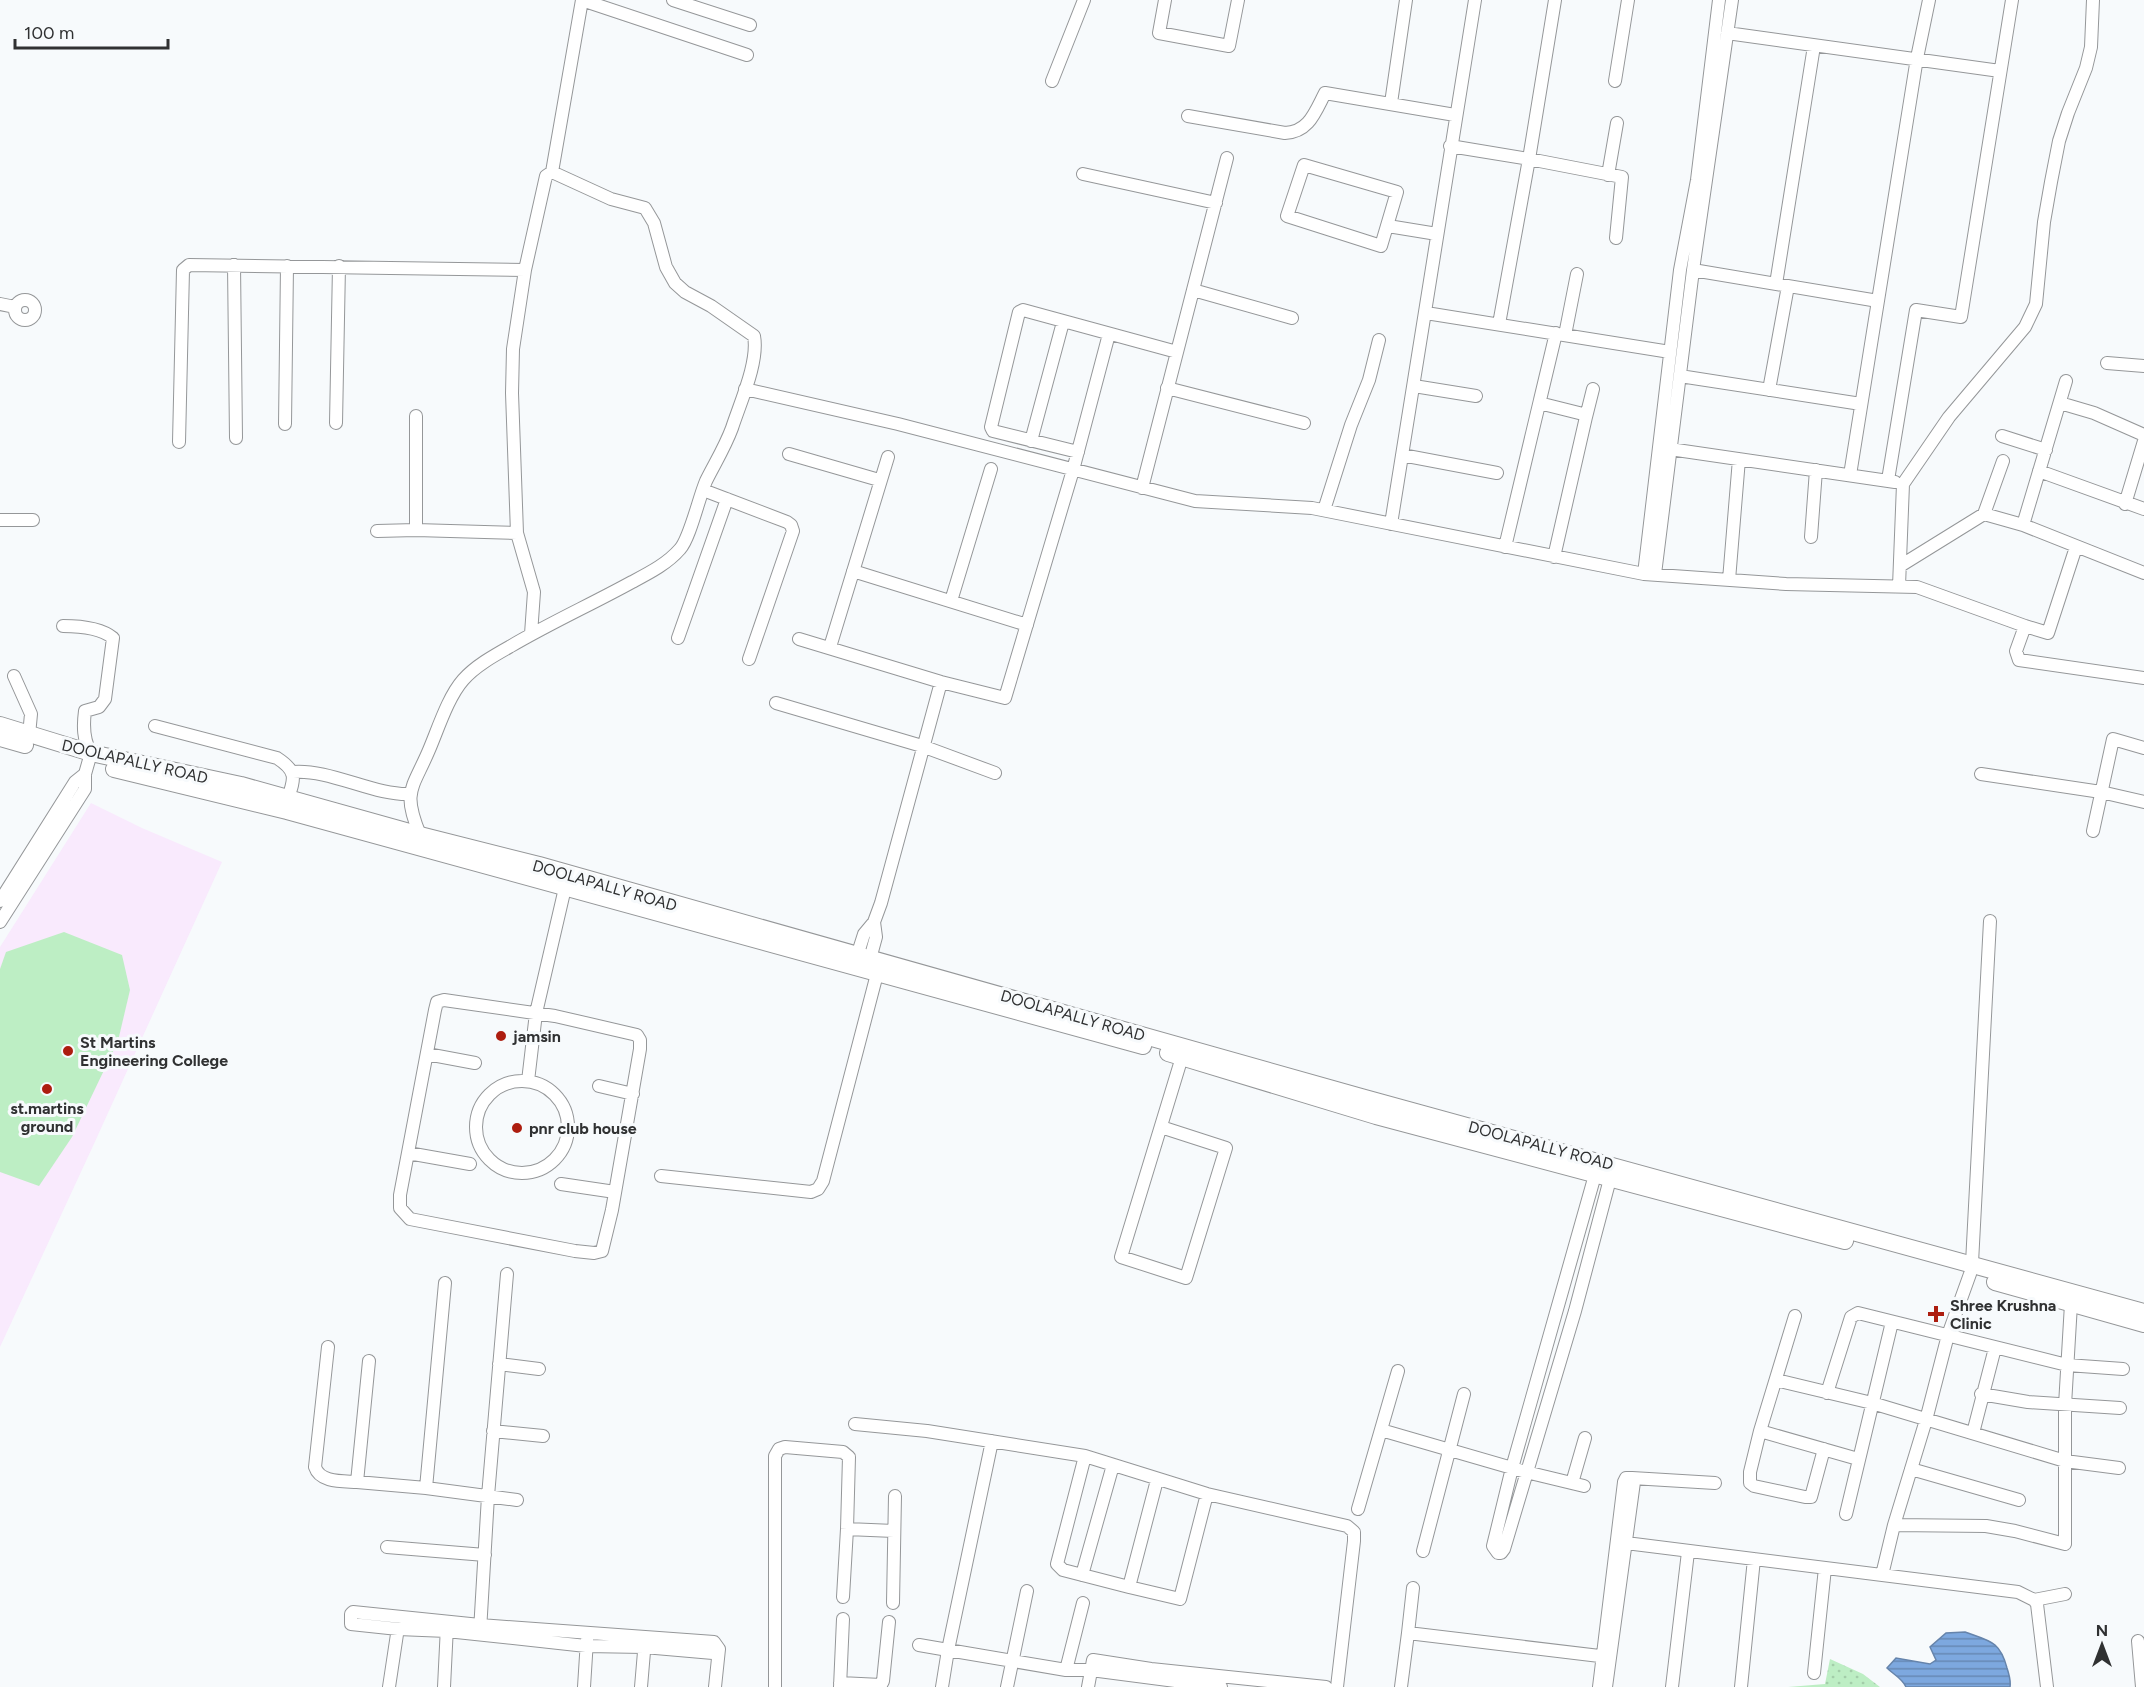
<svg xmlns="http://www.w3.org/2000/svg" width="2144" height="1687" viewBox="0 0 2144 1687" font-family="Figtree,sans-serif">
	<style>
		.education { fill: #f9eafd }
		.grass { fill: url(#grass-dots) }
		.garden { fill: #bdeec4 }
		.water { fill: url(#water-rules); stroke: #6684ab; stroke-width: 1.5 }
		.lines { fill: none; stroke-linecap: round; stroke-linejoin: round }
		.minor-casing { stroke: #959799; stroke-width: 14 }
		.secondary-casing { stroke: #959799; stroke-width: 18 }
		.minor { stroke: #fff; stroke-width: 12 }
		.secondary { stroke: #fff; stroke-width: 16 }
		.poi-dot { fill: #ad1d0f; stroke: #f7fafc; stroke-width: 2 }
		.labels { text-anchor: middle; stroke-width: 6; stroke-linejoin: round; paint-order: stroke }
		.street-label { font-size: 16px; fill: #303132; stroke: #f7fafc }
		.poi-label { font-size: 16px; font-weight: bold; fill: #303132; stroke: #f7fafc; text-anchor: start }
	</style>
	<defs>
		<pattern id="grass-dots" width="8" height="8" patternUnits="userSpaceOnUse" patternTransform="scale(1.5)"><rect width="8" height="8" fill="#bdeec4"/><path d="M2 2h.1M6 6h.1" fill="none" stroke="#a3cda9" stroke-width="1.8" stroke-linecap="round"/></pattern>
		<pattern id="water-rules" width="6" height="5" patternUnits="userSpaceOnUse" patternTransform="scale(1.5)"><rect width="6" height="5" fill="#7da8df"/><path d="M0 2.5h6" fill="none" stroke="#6789b5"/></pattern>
	</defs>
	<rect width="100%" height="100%" fill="#f7fafc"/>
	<path class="education" d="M91,803l51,25 80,34 -129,284 -93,201v-400z"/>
	<path class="grass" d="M1830,1659l33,15 17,13h-92l37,-3z"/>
	<path class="garden" d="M64,932l58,23 8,35 -12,51 -46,96 -33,49 -39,-14v-203l6,-17z"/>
	<path class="water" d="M1965,1632c25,9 35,9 42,36 2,6 4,12 3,19h-104c-4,-9 -12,-12 -19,-19l9,-10 34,6 6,-4 -6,-13 16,-14z"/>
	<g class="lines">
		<g class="minor-casing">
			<path id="minor" d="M582,0l165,55
				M673,0l77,25
				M1165,0l-6,33 70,13 9,-46
				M1555,0l-26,159 93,18 -6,61
				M1727,33l273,38
				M1052,81l32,-81
				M1615,81l13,-81
				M1391,103l15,-103
				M1709,103l8,1 15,-104
				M1188,116l97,17c24,-1 30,-21 40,-40l130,22
				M1450,146l79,13 -30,165
				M1304,165l93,27 -16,54 -94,-30z
				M1083,174l133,29
				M1608,175l9,-52
				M1388,226l49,8
				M234,265l2,173
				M1693,270l185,31
				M1776,284l38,-238
				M1193,290l99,28
				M15 310a10 10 0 1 1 20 0a10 10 0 1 1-20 0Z
				M0,304l15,3
				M1426,313l244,39
				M1565,335l12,-61
				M2107,363l37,3
				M1680,376l181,28
				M1414,386l62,10
				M1167,388l137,35
				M745,389l153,35 297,77 117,7 332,66 142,10 131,3 108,39 -9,25 3,9 125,18
				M1769,390l19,-104
				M2060,403l34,10 50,22
				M1586,417l7,-28
				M336,423l3,-157
				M285,424l2,-158
				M2002,436l44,14
				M1031,441l32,-119
				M179,442l4,-172 6,-5 336,5
				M1663,448l232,34
				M1078,452l-85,-21 -2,-4 28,-115 4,-2 154,42
				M789,454l90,26
				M1402,455l95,18
				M2039,471l105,38
				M1850,475l67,-417 12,-58
				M1888,480l28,-170 45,7 51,-317
				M1142,488l85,-330
				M703,490l84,32 4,3 2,6 -44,128
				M2125,504l19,-63
				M1324,510l27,-85 18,-45 10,-40
				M1984,514l19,-53
				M0,520h33
				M1391,524l84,-524
				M2023,525l43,-144
				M416,530v-114
				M377,531l39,-1 101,3
				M1811,537l5,-67
				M1505,547l35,-147
				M1554,557l32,-140 -3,-3 -40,-10 -3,-4 16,-67
				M1900,566l84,-52 39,11 121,48
				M853,571l174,54
				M1644,574l36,-304 17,-90 22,-180
				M1655,574l38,-304 24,-166
				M1729,580l10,-121
				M1899,586l4,-102 46,-67 76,-90 11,-23 8,-82 7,-40 8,-41 9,-28 18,-45 5,-21 2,-47
				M951,601l40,-132
				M2025,626l23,7 28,-86
				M531,634l3,-42 -17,-59 -5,-140 1,-44 12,-79 21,-94 6,-4 30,-172
				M678,638l49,-139
				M799,639l142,43 64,16 68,-228 36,-136
				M830,647l58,-190
				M14,676l17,38 -2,21
				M776,703l146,43 73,27
				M155,726l122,32c20,13 18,20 11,40
				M293,772c38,-3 81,24 118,22
				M1981,774l120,18 43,10
				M2093,831l20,-92 31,9
				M420,835c-18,-44 -8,-45 9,-85 9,-21 19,-53 34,-70 12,-14 32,-25 48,-34 39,-23 81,-42 121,-64 17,-9 35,-18 48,-33 10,-11 19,-52 26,-68 9,-18 19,-34 26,-53 8,-25 27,-66 22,-92l-43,-30 -26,-14 -10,-9 -9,-16 -12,-44 -9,-15 -34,-9 -59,-27
				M0,901l75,-119 10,-8
				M0,922l85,-133v-15l6,-21c-8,-13 -8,-27 -6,-42l14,-4 6,-8 8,-61c-12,-10 -34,-12 -50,-12
				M857,956l7,-22 10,-12 7,-19 60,-221
				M870,959l6,-22 -2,-15
				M444,1000l111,16 82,19 3,5v9l-28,161 -10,41 -8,2 -19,-2 -165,-32 -10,-11v-13l35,-185 2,-8z
				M427,1054l48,9
				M476 1127a46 46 0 1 1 92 0a46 46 0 1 1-92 0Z
				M528,1081l8,-68 29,-125
				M599,1086l34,8
				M1161,1127l65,21 -40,130 -65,-21 61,-200
				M408,1153l62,11
				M1595,1175l-83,293 -19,78 5,7h3l3,-4 71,-238 35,-132
				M661,1176l150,16 7,-3 5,-8 54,-207
				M561,1184l54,8
				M1972,1263l18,-342
				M1795,1316l-35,115 -10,41v11l4,3 51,11h6l13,-48
				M328,1347l-13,120c5,16 28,14 42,15l12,-121
				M499,1364l40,5
				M1776,1380l96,23 193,58 54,7
				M1827,1393l24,-76 7,-4 209,52 56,4
				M1981,1394l47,8 92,6
				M855,1424l72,7 158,25 122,38 140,32 7,6v9l-17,146
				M1381,1430l145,42 58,14
				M493,1431l50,5
				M1760,1431l98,28
				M1973,1433l22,-85
				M992,1441l-44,209 118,20h25l130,17
				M1085,1456l-28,108 6,6 66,17
				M1911,1469l108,31
				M1632,1478l83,5
				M1157,1480l-28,107 51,12 27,-105
				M357,1482l69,6 91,12
				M1572,1483l13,-45
				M426,1488l19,-205
				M1358,1509l40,-138
				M1846,1514l46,-192
				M1894,1525l92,1 29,5 50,13v-139l6,-101
				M847,1529l47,2
				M1618,1542l400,50 16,8 3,4 10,83
				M387,1547l98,8
				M1423,1551l41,-157
				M1082,1575l31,-110
				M1882,1575l12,-50 32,-105 22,-85 22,-61
				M2034,1600l31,-6
				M893,1603l2,-107
				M480,1631l8,-135 19,-222
				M1408,1633l5,-45
				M2138,1641l4,46
				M919,1645l29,5 -6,37
				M1066,1670l17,-67
				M1814,1673l11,-105
				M840,1683l41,2 2,-4 6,-59
				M389,1687l10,-66
				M444,1687l3,-61
				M584,1687l3,-47
				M641,1687l4,-47
				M715,1687l4,-38 -5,-7 -234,-17 -127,-13 -2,2v10l47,5 49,2 139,15 58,1 69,6 6,-4
				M775,1687v-231l4,-7 6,-2 58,5 6,5 -2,72 -4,68
				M840,1687l3,-68
				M1007,1687l20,-96
				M1088,1687l5,-27 58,9 175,18
				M1401,1687l7,-54 200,24
				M1599,1687l25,-205 2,-4h6l2,4 -28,205
				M1672,1687l16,-135
				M1741,1687l13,-128"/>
		</g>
		<g class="secondary-casing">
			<path id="secondary" d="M0,725l91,28 150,32 179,50 119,30 822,232 783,215
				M0,738l25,7
				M114,769l173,42 856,235
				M1168,1053l208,63 469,125
				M1995,1282l149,42"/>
		</g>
		<use href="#minor" class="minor"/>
		<use href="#secondary" class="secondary"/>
	</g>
	<g class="poi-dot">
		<circle cx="501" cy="1036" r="6"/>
		<circle cx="68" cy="1051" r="6"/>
		<circle cx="47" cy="1089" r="6"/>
		<circle cx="517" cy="1128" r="6"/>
		<path d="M1933 1305h6v6h6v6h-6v6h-6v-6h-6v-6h6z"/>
	</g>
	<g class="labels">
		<g class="street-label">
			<text transform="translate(135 761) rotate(13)" y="6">DOOLAPALLY ROAD</text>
			<text transform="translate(605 885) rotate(16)" y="6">DOOLAPALLY ROAD</text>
			<text transform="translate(1073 1015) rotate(16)" y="6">DOOLAPALLY ROAD</text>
			<text transform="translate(1541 1145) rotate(15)" y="6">DOOLAPALLY ROAD</text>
		</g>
		<g class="poi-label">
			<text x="513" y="1042">jamsin</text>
			<text x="80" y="1048">St Martins<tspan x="80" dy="18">Engineering College</tspan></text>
			<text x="47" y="1114" text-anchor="middle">st.martins<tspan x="47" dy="18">ground</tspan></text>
			<text x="529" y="1134">pnr club house</text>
			<text x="1950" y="1311">Shree Krushna<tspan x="1950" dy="18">Clinic</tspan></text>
		</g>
	</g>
	<g transform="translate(2102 1645)" stroke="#f7fafc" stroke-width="4.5" paint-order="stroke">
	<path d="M0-4.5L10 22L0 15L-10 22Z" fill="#303132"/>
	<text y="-9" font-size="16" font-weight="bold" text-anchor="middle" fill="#303132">N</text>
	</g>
	<path d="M15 39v9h153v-9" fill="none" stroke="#303132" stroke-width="3"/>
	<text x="24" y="39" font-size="18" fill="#303132" stroke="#f7fafc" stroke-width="4.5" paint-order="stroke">100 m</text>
</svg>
